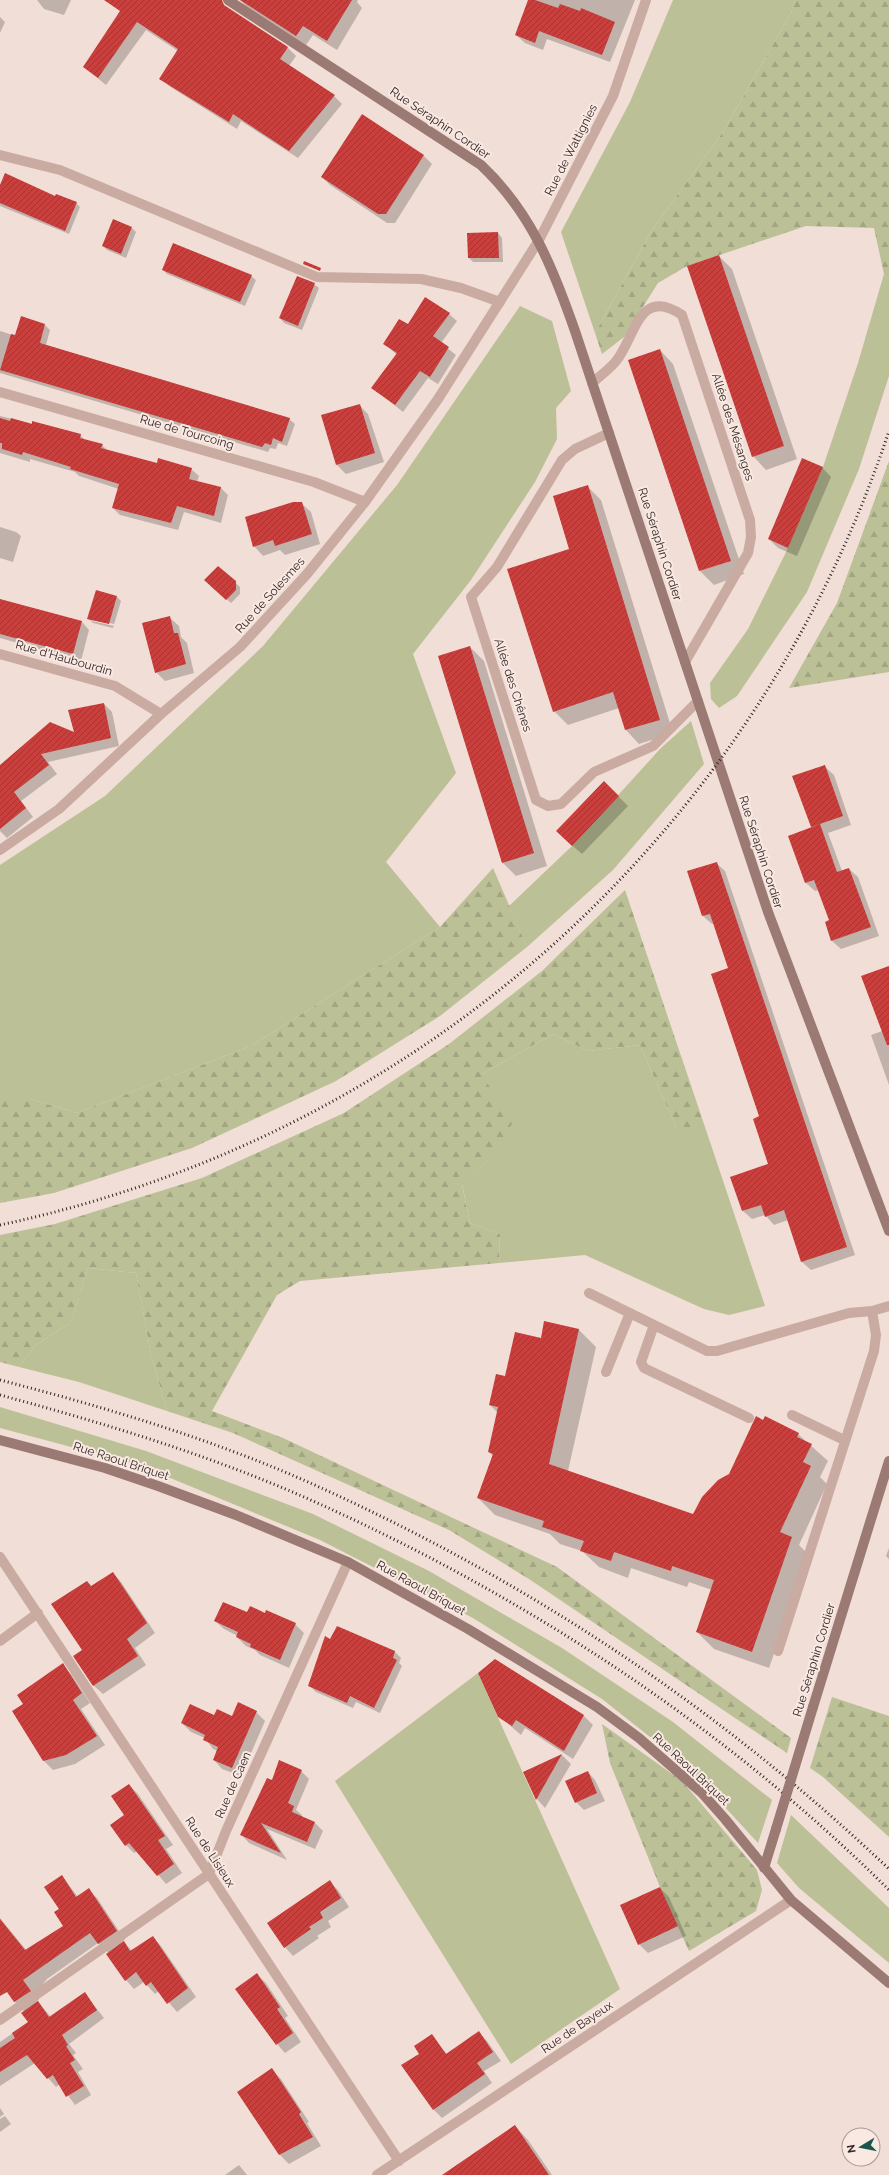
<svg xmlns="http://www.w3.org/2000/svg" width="889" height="2175" viewBox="0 0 889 2175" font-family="Raleway,sans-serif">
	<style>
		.green { fill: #bbc096 }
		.forest { fill: url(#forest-firs) }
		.shadow { fill: #0003; fill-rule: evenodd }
		.building { fill: url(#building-hatch) }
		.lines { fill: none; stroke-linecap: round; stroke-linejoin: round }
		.lane { stroke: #c9aba2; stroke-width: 10 }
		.street { stroke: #c9aba2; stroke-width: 10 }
		.secondary { stroke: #9c7a74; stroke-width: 10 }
		.rail { stroke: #332625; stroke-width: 3; stroke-dasharray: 1 3; stroke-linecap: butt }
		.secondary-bridge { stroke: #9c7a74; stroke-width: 10 }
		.labels { text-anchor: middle; stroke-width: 4; stroke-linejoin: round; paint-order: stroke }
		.street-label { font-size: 12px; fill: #332625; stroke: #f9e9e2 }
	</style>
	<defs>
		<pattern id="forest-firs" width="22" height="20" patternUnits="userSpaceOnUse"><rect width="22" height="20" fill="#bbc096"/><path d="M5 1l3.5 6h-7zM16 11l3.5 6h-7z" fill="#a1a581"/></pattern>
		<pattern id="building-hatch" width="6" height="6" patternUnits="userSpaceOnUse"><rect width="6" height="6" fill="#c8403d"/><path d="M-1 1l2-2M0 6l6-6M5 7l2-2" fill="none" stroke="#a33533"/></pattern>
	</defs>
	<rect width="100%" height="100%" fill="#f1ded6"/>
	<path class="green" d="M673,0h122l-4,13 -68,119 -71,98 -57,103 -34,-101 69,-130z
		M884,274l5,6v96l-30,93 -52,123 -70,104 -18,12 -8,-9 -1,-16 38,-54 40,-81 35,-81 35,-104z
		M520,306l32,15 19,70 -15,17 1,31 -22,43 -64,98 -58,74 43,119 -70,89 54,65 -189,119 -174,67 -47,-14h-30v-234l105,-69 158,-150 134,-161z
		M691,721l13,43 -91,106 -86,77 -18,-41 63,-60 88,-97z
		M553,1034l35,17 52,-6 36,82h29l60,179 -36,9 -25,-6 -119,-54 -86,8 1,-29 -30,-11 -8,-39 25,-23 -5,-87z
		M88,1268l48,5 15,82 16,56 -88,-29 -60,-15 17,-22 35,-23z
		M0,1407l146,44 167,63 116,57 133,77 111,74 99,78 -14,43 -70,-76 -86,-68 -129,-81 -153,-78 -181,-75 -139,-37z
		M478,1673l142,316 -109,75 -176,-283z
		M791,1815l98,93v55l-90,-75 -22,-25z"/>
	<path class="forest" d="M795,0h94v280l-5,-6 -10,-46 -68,-2 -119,40 -29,17 -34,54 -22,17 -7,-21 57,-103 71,-98 68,-119z
		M889,461v211l-100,16 48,-85z
		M493,868l34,79 -87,69 -104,65 -144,67 -138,45 -54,10v-104h30l47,14 174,-67 189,-119z
		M625,890l80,237h-29l-36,-82 -52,6 -35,-17 -71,40 30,50 -25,37 -25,24 8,38 30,11 -1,29 -199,18 -23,14 -65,116 71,27 274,129 234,171 -4,15 -258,-174 -80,-49 -216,-97 -66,-22 -16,-56 -15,-82 -48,-5 -17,54 -35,23 -17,22 -19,-5v-127l55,-11 147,-46 142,-65 105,-69 93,-73z
		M832,1697l57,19v121l-66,-60 -13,-9z
		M602,1724l80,57 75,89 5,20 -6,21 -67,40 -29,-64 -50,-124z"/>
	<path class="shadow" d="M37,0h34l-7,15 -20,-6z
		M121,0h69l38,9 60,39 8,8 -7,10 45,30 8,8 -44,54 -57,-37 -4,8 -68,-43 -8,-8 17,-27 -32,-21 -40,55 -22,-18 37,-55z
		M240,0h118l-1,2 5,6 -25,42 -24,-15 -7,10 -60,-39z
		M529,0h106l-25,62 -63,-23 -4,11 -18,-7 -9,-8z
		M0,17l5,5 -5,11z
		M423,155l9,9 -37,59h-8l-57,-38 -8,-8z
		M0,188l56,9 20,6 4,4 -11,27 -69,-28z
		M132,228l4,4 -10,26 -19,-8 -4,-4z
		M498,233l4,5 1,24h-30l-4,-4 -1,-24z
		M719,256l13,13 65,190 -31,11 -13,-14z
		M163,270l88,6 5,4 -11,26 -78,-32z
		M314,284l5,4 -17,42 -18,-7 -4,-5z
		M449,314l8,7 -16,22 15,12 -18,29 -10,-6 -25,34 -30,-24 24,-33 -12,-11 24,-18z
		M45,325l5,5 -4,15 243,74 6,5 -8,22 -9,-3 -2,6 -6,-1 -2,4 -268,-79v-42l16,5z
		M660,350l13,14 71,210 -30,11 -14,-14 -71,-210z
		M359,405l9,9 16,48 -38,12 -9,-9z
		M0,416l80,19 6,6 16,4 6,6 50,13 33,5 8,7 -2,6 24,6 7,7 -7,28 -37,-11 -6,18 -58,-15 -7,-7 6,-19 -40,-13 -4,-4 -45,-13v3l-30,-9z
		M822,467l9,10 -34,79 -19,-8 -9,-9z
		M587,486l14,14 72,233 -34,11 -13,-14 -7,-22 -51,17 -14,-14 17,-161z
		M301,503l10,9 9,32 -35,11 -5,-5 -17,6 -9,-10z
		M0,527l16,5 5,4 -8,26 -13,-4z
		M235,582l5,5v7l-9,9 -21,-18z
		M117,597l4,4 -8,27 -20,-5 -4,-4zM92,619l22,5v2l-22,-5z
		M0,601l82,21 7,8 -8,31 -81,-23z
		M169,617l10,9 2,11 6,6 7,30 -29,8 -9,-9z
		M470,647l14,14 63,205 -31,10 -14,-14z
		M104,704l8,8 7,34 -71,16 9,12 -36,27 12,16 -26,21 -7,-7v-65l76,-32z
		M824,766l10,9 17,50 -23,8 14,38 7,-2 9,8 21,59 -38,13 -9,-8 -6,-19 4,-1 -11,-31 -4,1 -9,-8 6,-57z
		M604,782l24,24 -46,48 -16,-14z
		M716,863l9,8 130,384 -44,15 -9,-8 -14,-42 -14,5 -9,-10 -13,4 -9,-8 -12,-33 38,-14 -40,-196 -15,-45 -2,1 -9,-8z
		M889,967v118l-18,-50 17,-6z
		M579,1330l17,17 -28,124 125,44 105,-81 30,27 -8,16 7,7 -28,61 10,10 -40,113 -55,-19 -17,-17 15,-42 -23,-8 -2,5 -56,-19 -3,10 -29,-11 -17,-16 -22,-7 -10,-10 -55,-19 -17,-17 15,-42 -4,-4 9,-39 -8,-8 16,-28 35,-38z
		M889,1548v11l-3,-3z
		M113,1573l8,9 34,51 -20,15 11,17 -43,29 -9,-8 -19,-30 9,-6 8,-63z
		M248,1613l17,1 30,10 9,9 -15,35 -29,-13 -5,-5 -9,-4 -9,-9 1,-1 -14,-7 -9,-8z
		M337,1627l58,25 6,6 -2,5 3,3 -22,47 -24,-11 -3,6 -37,-16 -6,-6z
		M495,1660l89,56 9,9 -20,34 -48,-31 -4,7 -22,-19z
		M62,1665l9,9 19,29 -9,6 24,36 -30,19 -22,6 -9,-9 -19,-57z
		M238,1704l18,8 9,9 -24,55 -19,-7 -8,-9 4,-9 -5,-2 -8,-11 -14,-6 -9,-9 32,-6h19z
		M562,1755l9,9 -26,44 -8,-9 -13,-27z
		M301,1771l8,8 -13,31 6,5 -1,2 14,6 8,8 -8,18 -48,-20 20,31 -38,-17 -8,-9 31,-52z
		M588,1772l7,8 10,21 -21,9 -8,-8z
		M129,1785l9,9 35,51 -7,4 16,24 -16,11 -28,-33 -4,2 -8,-8 -1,-30z
		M62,1876l16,21 10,-7 9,8 28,42 -2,1 9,10 21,-14 8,9 35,51 -19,15 -18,-21 -4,3 -11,-12 -10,7 -8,-9 -17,-27 -11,-10 -51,36 -12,15 4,6 -2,1 14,16 33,-24 20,25 -35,26 7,9 -3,2 10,14 -5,3 13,23 -16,10 -15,-21 -4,3 -21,-24 -35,23v-44l29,-20 -4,-10 -10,-10 -15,-21v-63l27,33 37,-25 -4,-17z
		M329,1881l9,9 11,17 -21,14 3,6 -14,9 2,2 -26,18 -8,-9z
		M660,1888l9,9 17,39 -38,17 -9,-9z
		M257,1975l9,8 22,33 -3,2 16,24 -16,11 -8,-9z
		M479,2033l8,8 14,20 -17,10 8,12 -50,35 -8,-8 -13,-56 10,-18 16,18z
		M272,2070l9,9 28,43 -2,1 14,23 -32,18 -9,-9 -42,-63z
		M0,2108l4,6 -4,3z
		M5,2116l6,8 -11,8v-13z
		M515,2126l13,14 24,35h-91z
		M239,2165l8,10h-22z"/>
	<path class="building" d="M104,0h118l2,5 64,42 -8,12 55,36 -46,56 -56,-37 -4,8 -70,-43 19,-30 -41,-27 -39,56 -15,-11 37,-56z
		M240,0h112l-25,41 -24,-15 -7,10z
		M528,0h7l23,8 2,-4 20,7 1,-3 34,14 -13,33 -63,-24 -4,12 -20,-8z
		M362,114l62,41 -38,59h-8l-57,-37z
		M5,173l50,23 1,-2 21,8 -12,29 -65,-28v-18z
		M113,219l19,8 -11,27 -19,-8z
		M498,232l1,26h-31l-1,-25z
		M173,243l79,32 -12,27 -78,-32z
		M719,255l65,191 -32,11 -65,-191z
		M304,261l17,7 -1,3 -17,-7z
		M297,276l18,7 -17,43 -19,-8z
		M425,297l25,16 -17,23 16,11 -19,30 -10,-6 -25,34 -24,-17 26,-35 -14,-9 16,-25 9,5z
		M21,316l24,8 -5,19 250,75 -8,24 -9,-4 -2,7 -6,-2 -3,4 -262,-77 11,-36 4,1z
		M660,349l71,212 -32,10 -71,-211z
		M360,404l15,49 -39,12 -15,-50z
		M0,418l10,3 1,-3 21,6v-3l49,13 -1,4 23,6 -2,4 56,15 1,-5 34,10 -3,11 32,8 -7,29 -37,-10 -6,17 -59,-15 7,-24 -49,-15 1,-2 -48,-15 -1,3 -20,-6v-6h-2z
		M802,458l21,9 -35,81 -20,-9z
		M588,485l72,235 -35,10 -12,-38 -60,20 -46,-143 62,-20 -16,-53z
		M293,502h9l10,32 -37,12 -2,-6 -20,7 -8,-30z
		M218,566l18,15v9l-10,10 -22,-20z
		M96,590l21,6 -8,28 -22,-5z
		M0,599l82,22 -9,33 -73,-20z
		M170,616l4,17h4l8,31 -31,9 -13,-50z
		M470,646l64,207 -32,10 -64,-207z
		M104,703l7,35 -70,16 8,11 -35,27 12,16 -26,21v-64l50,-43 24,10 -6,-22z
		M825,765l18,51 -32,11 -19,-51z
		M604,781l15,15 -47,50 -16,-15z
		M820,824l17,48 12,-4 22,59 -40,14 -6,-19 4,-2 -15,-40 -9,3 -17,-47z
		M717,862l130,385 -46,15 -17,-52 -19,7 -4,-12 -19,6 -12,-34 38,-13 -15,-45 6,-3 -48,-142 17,-6 -18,-54 -8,2 -15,-45z
		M889,966v79h-2l-26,-69z
		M544,1321l35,8 -30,135 144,50 9,-17 16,-17 11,-6 27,-58 7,4 2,-4 34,17 -2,4 15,7 -9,18 8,4 -31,66 12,5 -40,115 -56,-20 18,-52 -42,-14 -1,5 -57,-19 -3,9 -31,-10 4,-10 -42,-14 2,-6 -67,-23 16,-44 -5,-2 10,-45 -9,-2 7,-31 9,2 10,-44 26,6z
		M113,1572l34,51 -20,16 11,17 -45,30 -20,-30 9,-6 -31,-46 36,-23 4,5z
		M223,1602l24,10 3,-6 15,7 1,-3 30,13 -16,37 -30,-13 1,-3 -15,-7 2,-5 -24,-11z
		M337,1626l58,25 -2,7 4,2 -23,48 -24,-12 -3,7 -39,-17 17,-50 5,3z
		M495,1659l89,56 -20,36 -48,-31 -4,6 -14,-9 -20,-44z
		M63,1663l19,30 -9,7 24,36 -31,19 -23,6 -31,-50 11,-7 -6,-9z
		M238,1702l19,9 -25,57 -19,-8 5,-13 -15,-7 2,-5 -24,-12 9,-19 24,11 3,-6 15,7z
		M562,1754l-26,46 -13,-28z
		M279,1760l23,10 -14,33 6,3 -2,6 23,10 -8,20 -46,-19 20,30 -41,-18 27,-57 5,2z
		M588,1771l9,22 -22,10 -10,-22z
		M129,1784l36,52 -7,4 16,24 -17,12 -28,-33 -4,3 -15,-21 14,-10 -13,-19z
		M62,1875l14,22 13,-9 28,43 -19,13 -8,-11 -67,47 8,11 -17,11 -7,-10 -7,4v-77l25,31 38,-24 -9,-14 5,-3 -15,-22z
		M330,1880l11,18 -21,14 3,6 -14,9 2,2 -27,19 -17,-25z
		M660,1887l18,39 -40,19 -18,-40z
		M153,1936l35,52 -21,16 -16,-22 -5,4 -10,-14 -11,9 -19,-27 18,-13 6,10z
		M257,1973l23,34 -3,2 16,24 -17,12 -41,-56z
		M85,1992l12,18 -35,25 6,10 -2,1 9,14 -5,3 14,23 -18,11 -13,-22 -6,4 -20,-24 -27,17v-24l15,-10 -3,-5 16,-11 -7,-9 17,-12 11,16z
		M479,2031l14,21 -16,11 8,11 -52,36 -32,-45 18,-11 -5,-8 18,-12 14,20z
		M272,2068l29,44 -2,2 14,23 -34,18 -42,-63z
		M515,2125l34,50h-107z"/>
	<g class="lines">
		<path class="lane" d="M0,155l60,15 257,107 104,2 40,9 39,14
			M592,383c9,-8 21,-16 27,-26 17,-25 22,-70 63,-42l68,205 1,17 -3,16 -63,109
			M609,433l-34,16 -13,11 -65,107 -26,30 65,203 12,6 13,-2 33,-32 59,-26 45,-45
			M589,1293l118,58h10l132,-38 23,-2 17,-5
			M654,1325l-13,37 3,6 105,50
			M606,1372l24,-59
			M792,1415l52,25
			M778,1651l96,-300 2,-16 -4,-24"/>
		<path class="street" d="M0,392l314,90 51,20
			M0,654l115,32 46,28
			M0,850l59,-41 102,-95 79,-67 67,-73 58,-72 73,-103 101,-159 74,-144 33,-96
			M0,1557l399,604
			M0,1641l38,-28
			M0,2020l209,-146 17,-43 122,-269
			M377,2175l414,-275"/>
		<path class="secondary" d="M228,0l253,165c50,47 72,103 94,166l193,581 121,319
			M0,1440l105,28 53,18 78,29 112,47 120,67 129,78 42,31 63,55 23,26 66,81 98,83
			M813,1707l76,-246
			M764,1868l12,-39"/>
		<path class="rail" d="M0,1225c418,-89 754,-388 889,-794
			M0,1380c104,27 209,58 308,102 217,97 409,224 581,387
			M0,1395c103,28 206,59 304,102 215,95 418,227 585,393"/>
		<path class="secondary-bridge" d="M776,1829l37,-122"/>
	</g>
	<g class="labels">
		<g class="street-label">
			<text transform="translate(440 123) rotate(34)" y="4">Rue Séraphin Cordier</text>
			<text transform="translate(571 150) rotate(-63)" y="4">Rue de Wattignies</text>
			<text transform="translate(733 427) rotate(72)" y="4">Allée des Mésanges</text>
			<text transform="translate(187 432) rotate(16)" y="4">Rue de Tourcoing</text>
			<text transform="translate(660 544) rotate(72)" y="4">Rue Séraphin Cordier</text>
			<text transform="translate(270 595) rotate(-48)" y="4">Rue de Solesmes</text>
			<text transform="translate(64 658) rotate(16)" y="4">Rue d'Haubourdin</text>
			<text transform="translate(513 685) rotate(72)" y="4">Allée des Chênes</text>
			<text transform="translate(761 852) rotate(72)" y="4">Rue Séraphin Cordier</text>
			<text transform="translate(121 1461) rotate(18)" y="4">Rue Raoul Briquet</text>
			<text transform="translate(421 1588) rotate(29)" y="4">Rue Raoul Briquet</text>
			<text transform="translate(814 1660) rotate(-73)" y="4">Rue Séraphin Cordier</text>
			<text transform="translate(691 1769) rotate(43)" y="4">Rue Raoul Briquet</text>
			<text transform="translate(233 1785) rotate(-66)" y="4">Rue de Caen</text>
			<text transform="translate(210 1852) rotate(57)" y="4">Rue de Lisieux</text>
			<text transform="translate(577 2027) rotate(-34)" y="4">Rue de Bayeux</text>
		</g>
	</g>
	<g transform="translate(861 2147) rotate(260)"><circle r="19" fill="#f9e9e2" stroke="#aa9b96"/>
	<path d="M0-3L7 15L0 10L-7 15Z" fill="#1a554c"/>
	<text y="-6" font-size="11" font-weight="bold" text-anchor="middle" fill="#332625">N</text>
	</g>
</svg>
